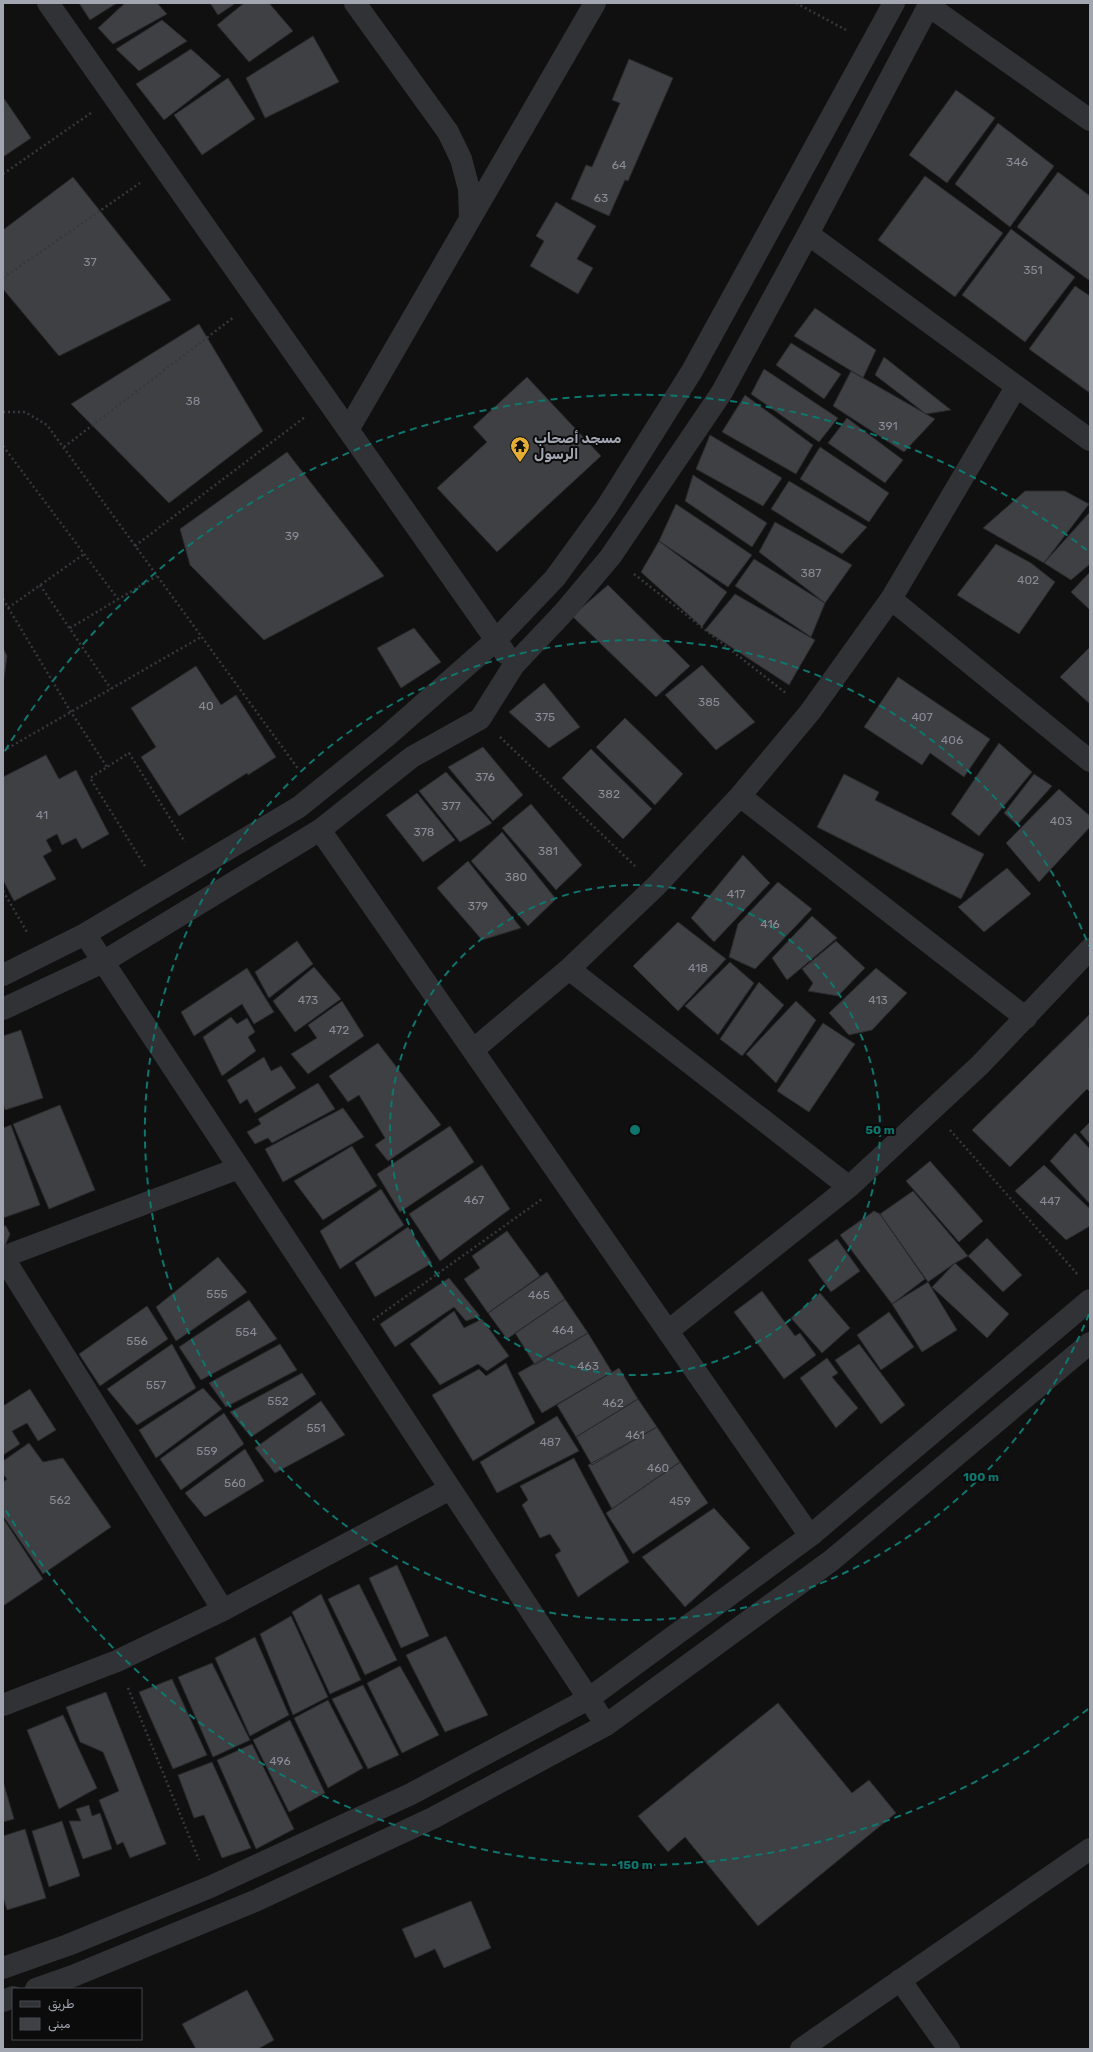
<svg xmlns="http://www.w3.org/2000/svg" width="1093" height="2052" viewBox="0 0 1093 2052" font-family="Rubik,'Noto Naskh Arabic',sans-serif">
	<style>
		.building { fill: #3f4044; stroke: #2a2a2d }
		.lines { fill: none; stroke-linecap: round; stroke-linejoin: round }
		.path { stroke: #37383d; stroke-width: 2.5; stroke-dasharray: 2 3; stroke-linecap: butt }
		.minor { stroke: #313236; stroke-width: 22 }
		.ring { fill: none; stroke: #0f766e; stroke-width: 2; stroke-dasharray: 7 5 }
		.labels { text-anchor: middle; stroke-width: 4; stroke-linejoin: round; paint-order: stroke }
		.number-label { font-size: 12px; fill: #898c96 }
		.poi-label { font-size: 14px; font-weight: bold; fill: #a2a6b1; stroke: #0b0b0c; text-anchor: start }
		.centre { fill: #0f766e; stroke: #0b0b0c; stroke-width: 2 }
		.ring-label { font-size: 12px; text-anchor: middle; font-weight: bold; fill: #0f766e; stroke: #0b0b0c; stroke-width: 4; stroke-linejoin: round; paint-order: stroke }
	</style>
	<rect width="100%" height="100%" fill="#101011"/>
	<path class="building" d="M79,3h38l-27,17z
		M125,3h32l10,11 -54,30 -15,-16z
		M210,3h26l-18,12z
		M244,3h25l24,28 -44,31 -32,-37z
		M162,20l25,21 -48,30 -23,-22z
		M313,36l26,46 -74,36 -19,-40z
		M191,49l30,27 -57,44 -28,-36z
		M629,59l44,19 -45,103 -3,-1 -16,36 -38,-17 15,-34 6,2 28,-64 -8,-3z
		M228,78l27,41 -53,36 -28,-40z
		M956,90l39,28 -48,65 -38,-28z
		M3,97l28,41 -28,19z
		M998,123l56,43 -44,61 -55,-43z
		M1058,172l32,24v85l-73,-54z
		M925,176l78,57 -48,64 -77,-57z
		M73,177l98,123 -112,56 -56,-67v-59z
		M556,202l40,24 -19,33 16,9 -15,26 -48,-28 14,-25 -8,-5z
		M1011,229l64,48 -50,65 -63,-47z
		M1075,286l15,10v97l-61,-44z
		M815,308l61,42 -13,28 -69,-42z
		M199,324l64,107 -94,72 -98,-99z
		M791,343l50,31 -17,25 -48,-34z
		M884,357l67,53 -25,4 -51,-39z
		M764,369l74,49 -19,24 -68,-48z
		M851,371l75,43 9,5 -31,33 -71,-46z
		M527,377l74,79 -104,96 -60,-64 50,-46 -14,-15z
		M745,395l68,50 -17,29 -74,-42z
		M847,418l56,42 -18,23 -57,-40z
		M710,435l72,43 -19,28 -67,-37z
		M820,447l69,46 -20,29 -69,-43z
		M287,452l97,124 -120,64 -74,-75 -10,-36z
		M693,475l74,48 -15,24 -67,-46z
		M789,481l78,46 -25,27 -71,-45z
		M1025,491h40l24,13 -45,59 -61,-35z
		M676,504l76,51 -24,32 -69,-46z
		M1090,512v52l-19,16 -27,-17z
		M775,522l77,43 -27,38 -66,-51z
		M659,541l68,51 -25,35 -61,-55z
		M996,544l35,19 24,19 -36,52 -62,-39z
		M754,559l71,44 -14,34 -76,-51z
		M1090,572v38l-19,-18z
		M608,585l82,81 -34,31 -84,-81z
		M735,594l80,46 -26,45 -84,-55z
		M414,628l27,34 -40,26 -24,-40z
		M1090,647v57l-30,-27z
		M3,648l4,8 -4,29z
		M702,665l53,57 -39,28 -51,-55z
		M196,666l25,39 15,-10 40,62 -28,18 -1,-2 -68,43 -38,-59 15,-10 -25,-39z
		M898,677l92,62 -26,38 -34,-24 -8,12 -58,-38z
		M544,683l36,44 -31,21 -40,-36z
		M625,718l58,56 -28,31 -59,-58z
		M999,743l33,29 -53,64 -28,-22z
		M483,747l40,48 -30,26 -45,-54z
		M591,749l61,60 -29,30 -61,-61z
		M46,755l13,24 17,-9 33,64 -27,15 -6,-11 -14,7 -5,-11 -11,6 6,11 -9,5 13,23 -42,22 -11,-21v-103z
		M446,772l46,51 -32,19 -41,-51z
		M844,774l35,18 -4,8 109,54 -23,45 -144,-72z
		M1034,774l18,12 -35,39 -13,-12z
		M1059,789l31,27v11l-51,55 -33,-39z
		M417,793l38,47 -32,22 -37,-47z
		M531,804l51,61 -26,25 -54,-62z
		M502,832l54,67 -28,27 -57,-65z
		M743,855l27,28 -56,59 -23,-24z
		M468,861l53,67 -39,12 -45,-52z
		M1007,868l24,26 -47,38 -26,-25z
		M778,882l34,27 -57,60 -26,-12 9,-33z
		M812,916l25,22 -50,42 -15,-22z
		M678,922l48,37 -48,52 -45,-45z
		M297,941l16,23 -44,34 -14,-26z
		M836,941l29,27 -27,28 -30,-5 5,-8 -11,-14z
		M730,962l24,21 -36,52 -33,-29z
		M314,967l27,32 -46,33 -22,-31z
		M247,968l27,44 -20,12 -12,-20 -48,32 -13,-24z
		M876,968l31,25 -35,37 -23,5 -20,-22z
		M759,982l25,23 -42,51 -22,-17z
		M342,1001l22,35 -56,38 -17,-20 26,-16 -9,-13z
		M796,1001l20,19 -40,63 -30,-29z
		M1089,1015l1,77 -3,-3 -77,78 -38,-37z
		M231,1017l6,7 10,-6 8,14 -7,5 8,14 -34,25 -19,-39z
		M823,1023l32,21 -46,68 -32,-21z
		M21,1030l22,68 -38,12 -2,-7v-67z
		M378,1043l63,82 -53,36 -13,-16 10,-7 -26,-43 -11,7 -19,-26z
		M264,1057l7,14 10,-5 15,22 -41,25 -8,-14 -7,5 -13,-24z
		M318,1083l17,26 -63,34 -4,-5 -13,6 -8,-12 14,-8 -3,-5z
		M60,1105l35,85 -46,19 -36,-85z
		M343,1108l21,29 -81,45 -18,-33z
		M1090,1122v22l-10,-12z
		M11,1125l29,80 -37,13v-90z
		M450,1126l24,36 -74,50 -23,-38z
		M1075,1133l15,16v55l-40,-43z
		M352,1146l25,40 -54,34 -29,-39z
		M930,1161l53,60 -24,21 -53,-61z
		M482,1165l28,44 -70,52 -31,-47z
		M1044,1165l46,44v17l-24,14 -51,-49z
		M381,1189l23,36 -64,44 -20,-38z
		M913,1191l55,65 -13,7 -27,19 -48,-68z
		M874,1211l6,3 45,65 -33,25 -52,-69z
		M3,1226h3l4,8 -5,12 -2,2z
		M408,1227l24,36 -57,34 -20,-34z
		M507,1231l33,45 -52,37 -24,-34 16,-11 -8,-12z
		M987,1238l35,37 -19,17 -35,-36z
		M837,1239l23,32 -29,21 -23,-32z
		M218,1257l29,35 -71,49 -20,-34z
		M955,1263l54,51 -22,24 -55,-51z
		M547,1272l18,27 -58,40 -19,-26z
		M449,1278l31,38 -14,5 -12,-14 -59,40 -15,-23z
		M928,1282l29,48 -35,22 -30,-48z
		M762,1291l33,45 5,-3 16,22 -32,24 -50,-67z
		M820,1293l30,35 -28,25 -31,-35z
		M565,1299l23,34 -53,32 -20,-32z
		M249,1300l28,39 -76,41 -22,-33z
		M147,1306l21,33 -68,47 -21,-32z
		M454,1311l10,17 18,-9 27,37 -22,15 -9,-7 -38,21 -30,-41z
		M889,1312l25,35 -33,23 -24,-35z
		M588,1333l24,39 -70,41 -24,-40z
		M172,1344l24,44 -59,37 -30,-36z
		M280,1344l17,26 -71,37 -17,-24z
		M859,1344l46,61 -24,19 -46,-64z
		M827,1358l11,15 -6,4 26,31 -22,20 -36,-50z
		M506,1363l29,60 -62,38 -41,-66 47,-26 7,7z
		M619,1368l19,31 -62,38 -19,-32z
		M302,1373l14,21 -65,43 -21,-25z
		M203,1388l19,21 -66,49 -17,-28z
		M30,1389l26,41 -18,11 -11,-18 -15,8 8,13 -17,11v-49z
		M638,1399l19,28 -65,38 -16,-28z
		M321,1401l24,34 -70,38 -20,-25z
		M224,1413l20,31 -63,46 -21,-31z
		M557,1416l22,35 -82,42 -17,-31z
		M657,1427l23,35 -68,47 -24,-44z
		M29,1443l14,19 20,-4 48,69 -68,47 -40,-58v-34l4,-3 -4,-5v-13z
		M245,1449l19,32 -59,36 -20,-24z
		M574,1458l55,104 -51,35 -23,-42 6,-4 -11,-17 -10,4 -18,-33 6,-5 -8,-14z
		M680,1462l28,41 -75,51 -27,-41z
		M714,1508l36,40 -65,59 -43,-50z
		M3,1518l40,61 -40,27z
		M397,1565l32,71 -28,12 -32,-70z
		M359,1584l38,76 -32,15 -37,-76z
		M321,1594l40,86 -31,14 -38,-82z
		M291,1616l37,81 -35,18 -33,-81z
		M446,1636l42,79 -43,17 -39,-77z
		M255,1637l34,78 -39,21 -35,-78z
		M212,1663l38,77 -37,17 -35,-80z
		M400,1666l39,69 -37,18 -35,-70z
		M172,1679l35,76 -34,14 -34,-77z
		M363,1685l36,70 -31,14 -36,-70z
		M106,1692l60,152 -36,14 -7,-16 -6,3 -18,-45 20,-9 -16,-39 -23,-10 -14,-35z
		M328,1700l35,68 -35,20 -34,-70z
		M778,1703l74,90 17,-13 27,33 -138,113 -73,-89 -17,15 -30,-36z
		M63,1715l34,73 -38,21 -32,-79z
		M290,1720l35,73 -36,19 -36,-72z
		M252,1744l42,85 -38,20 -39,-89z
		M212,1762l39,86 -29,10 -18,-43 -10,3 -16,-43z
		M3,1781l11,38 -11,3z
		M89,1805l3,11 8,-3 12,36 -29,10 -14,-38h12l-5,-12z
		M62,1821l18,55 -31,11 -17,-56z
		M25,1829l21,69 -39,12 -4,-13v-61z
		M471,1901l20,47 -47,20 -9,-19 -20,9 -13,-29z
		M247,1990l27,50 -16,9h-62l-14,-25z"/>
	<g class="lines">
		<path class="path" d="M796,3l50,27
			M3,174l88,-61
			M3,278l137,-95
			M3,412h22l22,13 252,345
			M3,446l115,153
			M64,447l170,-130
			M135,546l170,-129
			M634,574l153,120
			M40,585l71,104
			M3,599l68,113 36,55
			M8,608l76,-54
			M70,628l87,-52
			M500,737l135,129
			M3,751l198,-114
			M145,866l-55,-88 39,-25 56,89
			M3,891l24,41
			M950,1130l128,145
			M373,1320l169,-121
			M128,1688l71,172"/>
		<path class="minor" d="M48,3l457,650
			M355,3l93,129 13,27 8,30 1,30
			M929,6l161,114
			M808,234l282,206
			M348,430l247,-427
			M891,599l199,162
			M740,796l286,222
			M320,830l490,706
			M85,934l521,791
			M569,969l280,218
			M3,975l82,-41 214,-127 88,-71 109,-96 59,-62 51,-70 86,-137 202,-368
			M3,1009l100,-47 217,-132 92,-73 68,-38 34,-54 50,-53 47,-56 111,-164 86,-158 122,-231
			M473,1050l96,-81 87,-83 84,-90 70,-84 81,-113 125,-212
			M3,1257l220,353
			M3,1257l236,-89
			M668,1331l181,-144 131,-122 110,-116
			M3,1705l114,-44 106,-51 227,-121
			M3,1968l65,-23 142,-58 201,-93 177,-95 222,-163 280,-236
			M900,1980l49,69
			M36,1989l37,-13 182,-75 178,-83 173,-93 226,-165 258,-217
			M3,2001l10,-4
			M801,2049l289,-200"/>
	</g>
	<g class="ring">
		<circle cx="635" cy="1130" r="245"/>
		<path d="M1089 1314A490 490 0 1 1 1089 946"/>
		<path d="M1088 1709A735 735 0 0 1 5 1509M5 751A735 735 0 0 1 1088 551"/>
	</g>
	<defs>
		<g id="temple-pin" transform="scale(1)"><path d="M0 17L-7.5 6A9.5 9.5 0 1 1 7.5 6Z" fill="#e5ad34" stroke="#0b0b0c"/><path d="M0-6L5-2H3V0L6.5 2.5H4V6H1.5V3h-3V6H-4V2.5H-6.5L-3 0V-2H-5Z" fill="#111"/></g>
	</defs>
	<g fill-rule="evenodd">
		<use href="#temple-pin" x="520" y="446"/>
	</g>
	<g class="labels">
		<g class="number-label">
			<text x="1017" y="166">346</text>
			<text x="619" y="169">64</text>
			<text x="601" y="202">63</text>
			<text x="90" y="266">37</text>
			<text x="1033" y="274">351</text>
			<text x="193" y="405">38</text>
			<text x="888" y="430">391</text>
			<text x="292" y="540">39</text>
			<text x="811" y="577">387</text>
			<text x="1028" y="584">402</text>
			<text x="709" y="706">385</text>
			<text x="206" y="710">40</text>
			<text x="545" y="721">375</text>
			<text x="922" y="721">407</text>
			<text x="952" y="744">406</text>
			<text x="485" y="781">376</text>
			<text x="609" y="798">382</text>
			<text x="451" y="810">377</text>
			<text x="42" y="819">41</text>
			<text x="1061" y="825">403</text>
			<text x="424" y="836">378</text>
			<text x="548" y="855">381</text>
			<text x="516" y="881">380</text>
			<text x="736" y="898">417</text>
			<text x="478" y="910">379</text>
			<text x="770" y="928">416</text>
			<text x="698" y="972">418</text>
			<text x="308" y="1004">473</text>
			<text x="878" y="1004">413</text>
			<text x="339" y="1034">472</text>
			<text x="474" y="1204">467</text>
			<text x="1050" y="1205">447</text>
			<text x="217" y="1298">555</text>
			<text x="539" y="1299">465</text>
			<text x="563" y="1334">464</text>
			<text x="246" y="1336">554</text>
			<text x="137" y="1345">556</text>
			<text x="588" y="1370">463</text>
			<text x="156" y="1389">557</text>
			<text x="278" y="1405">552</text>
			<text x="613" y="1407">462</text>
			<text x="316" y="1432">551</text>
			<text x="635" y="1439">461</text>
			<text x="550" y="1446">487</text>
			<text x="207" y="1455">559</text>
			<text x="658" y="1472">460</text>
			<text x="235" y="1487">560</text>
			<text x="60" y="1504">562</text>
			<text x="680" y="1505">459</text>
			<text x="280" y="1765">496</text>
		</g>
		<g class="poi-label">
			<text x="534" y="443">مسجد أصحاب<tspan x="534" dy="16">الرسول</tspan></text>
		</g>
	</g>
	<circle cx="635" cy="1130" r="6" class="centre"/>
	<g class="ring-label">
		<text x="880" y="1134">50 m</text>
		<text x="981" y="1481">100 m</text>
		<text x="635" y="1869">150 m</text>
	</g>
	<rect width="1093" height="2052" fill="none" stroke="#a2a6b1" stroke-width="8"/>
	<rect x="12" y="1988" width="130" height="52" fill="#0b0b0c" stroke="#47494e"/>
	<rect x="20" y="2001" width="20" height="6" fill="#313236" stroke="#47494e"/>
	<text x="48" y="2008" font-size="12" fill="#a2a6b1">طريق</text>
	<rect x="20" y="2018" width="20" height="12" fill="#3f4044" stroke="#47494e"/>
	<text x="48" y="2028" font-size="12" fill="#a2a6b1">مبنى</text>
</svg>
